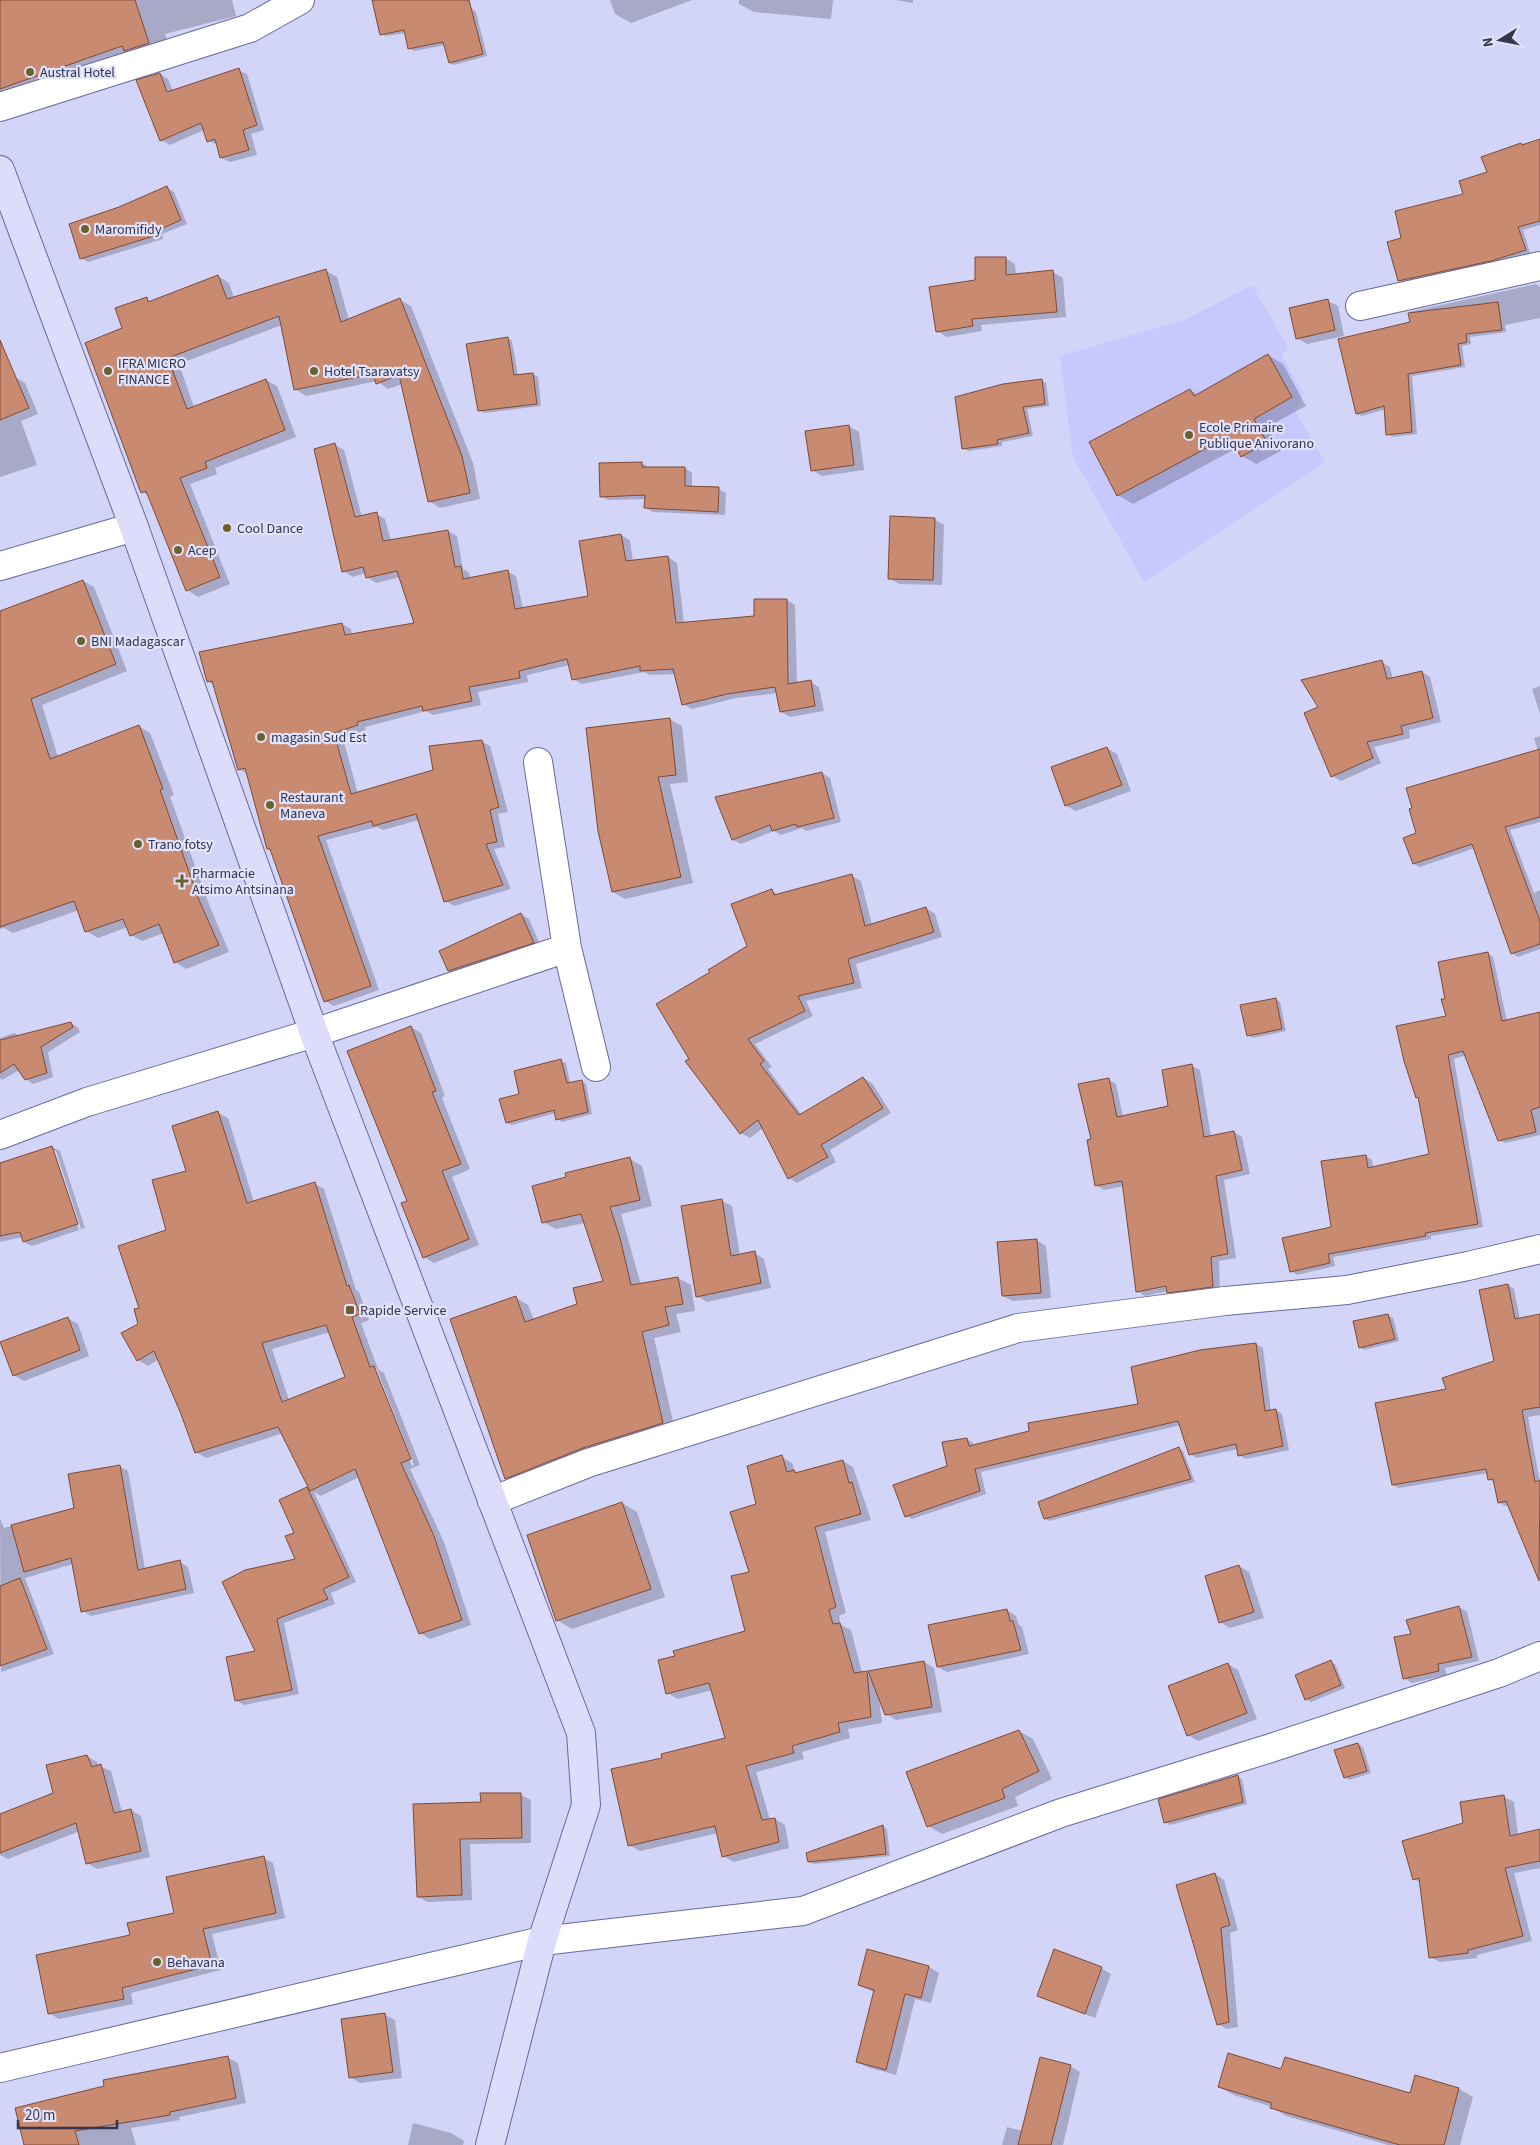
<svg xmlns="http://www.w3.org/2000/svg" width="1540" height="2145" viewBox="0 0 1540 2145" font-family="'Source Sans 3',sans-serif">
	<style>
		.built { fill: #c7c9fe }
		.shadow { fill: #0003; fill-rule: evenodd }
		.building { fill: #c88b72; stroke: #804932; fill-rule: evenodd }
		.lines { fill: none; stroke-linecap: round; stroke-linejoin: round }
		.minor-casing { stroke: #68689e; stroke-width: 30 }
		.secondary-casing { stroke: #68689e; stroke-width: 30 }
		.minor { stroke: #fff; stroke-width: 28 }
		.secondary { stroke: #dddcfa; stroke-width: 28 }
		.poi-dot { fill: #68622f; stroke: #e1e2fb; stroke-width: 2 }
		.labels { text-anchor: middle; stroke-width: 4.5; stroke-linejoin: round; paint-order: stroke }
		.poi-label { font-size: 14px; fill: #35354d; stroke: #e1e2fb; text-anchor: start }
	</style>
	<rect width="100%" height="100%" fill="#d2d4f8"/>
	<path class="built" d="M1252,285l36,62 -6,8 21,38 -7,19 29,50 -181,120 -71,-125 -13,-101 127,-37z"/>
	<path class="shadow" d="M0,0h232l4,16 -71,18 8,23 -173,37z
		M373,0h88l15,12 11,44 -33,9 -4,-2 -5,-18 -31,6 -5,-3 -3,-15 -20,3 -5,-2z
		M610,0h82l-61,23 -16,-9z
		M739,0h94l-2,19 -77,-7 -15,-8z
		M895,0h18v3z
		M238,70l9,4 17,56 -13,4 6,21 -27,7 -9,-4 -3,-13 -10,-4 -4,-11 -34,15 -9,-5 -1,-66 8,5 5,12z
		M1540,141v84l-17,5 8,26 -126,28 -5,-3 2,-42 63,-44 56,-51z
		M167,188l7,4 13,32 -25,10 1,5 -75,23 -7,-4z
		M1005,258l10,6 1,11 37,-3 10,6 3,39 -85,8 1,6 -35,6 -10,-6 39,-50z
		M326,271l11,6 12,43 51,-20 11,6 62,157 7,36 -40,9 -11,-7 -27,-117 -14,5 -11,-8 -71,15 -11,-7 -13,-64 -103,39 15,43 72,-27 11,6 19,51 -81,31 2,6 -27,10 40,100 -32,13 -11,-7 -38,-94 -7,-4 -18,-163 22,-30 6,3 66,-26 11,7 5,15z
		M1536,284l4,3v31l-35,7 1,7 -36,5 1,7 -9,2 3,21 -53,9 5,58 -25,3 -4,-3 -2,-25 -24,7 -5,-2 -17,-74 72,-17 -3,-11z
		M1328,301l10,5 6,30 -37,8 -10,-6z
		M508,338l4,3 6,34 15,-1 5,3 3,29 -57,7 -5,-3z
		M1268,355l15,9 23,42 -39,21 14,24 -25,13 -14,-8 -5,-8 -104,56 -15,-9 72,-105 8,5z
		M0,356l15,21 10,6 13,31 -17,7 16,44 -37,12z
		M1041,380l5,3 3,23 -22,3 6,27 -31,6v4l-34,5 -5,-3z
		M849,426l10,6 5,38 -42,6 -10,-6z
		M335,445l9,5 18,67 14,-3 9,5 6,22 57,-10 9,5 6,33 6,4 1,5 37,-7 9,5 7,33 67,-12 31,-62 9,5 3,22 35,-5 9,6 7,60 71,-6 32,-17 8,5 2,79 13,-2 9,5 5,24 -34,6 -9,-5 -3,-19 -42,5 -44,11 -9,-5 -7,-30 -26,1 -6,-3 -62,12 -9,-5 -3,-14 -43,10 1,7 -50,10 3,13 -48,10 -7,-4 -61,16 1,3 -23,8 15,56 76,-23 47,-30 9,5 18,66 -10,2 7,33 -11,2 17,40 -57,17 -9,-5 -26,-81 -36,10 -6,-3 -51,13 53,150 -45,16 -9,-5 -52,-150 -5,-2 -20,-75 -9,-5 -25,-84 -6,-4 134,-57 9,5 1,6 63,-11 -15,-47 -24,6 -9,-6 -1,-4 -14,4 -8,-6z
		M642,463l7,5h36l7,5v15l27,1 7,4 -1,22 -72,-3 -8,-5 1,-8 -38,1 -7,-4z
		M934,519l10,6 -2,60 -43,-1 -10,-6z
		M83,581l11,6 33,84 -85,34 16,52 81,-31 11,7 24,62 -4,2 40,110 19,45 -43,17 -11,-7 -11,-29 -22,8 -11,-6 -3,-8 -30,11 -12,-7 -7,-21 -66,23 -9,-5 -4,1v-317z
		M1382,662l8,5 3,12 29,-7 8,5 11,45 -32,8 1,8 -36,9 7,16 -40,18 -9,-5 -12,-69z
		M1540,686v28l-8,-25z
		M669,719l13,7 6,56 -18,2 23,99 -68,16 -12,-7z
		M1540,736v86l-30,8 24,63 6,-3v59l-22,8 -6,-4 -37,-105 -55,19 -6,-3 4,-30 120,-83 -4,-13z
		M1107,748l10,6 14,37 -55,20 -10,-5 -13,-38z
		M822,773l8,5 11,44 -35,9 -4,-3 -21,7 -7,-4 -33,13 -8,-4z
		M852,876l9,5 11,44 54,-17 9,6 7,23 -86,27 6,24 -56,13 7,15 -58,28 17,23 -4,2 34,46 61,-37 9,5 19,30 -61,37 6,12 -39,21 -8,-5 -26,-50 -13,10 -9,-5 -50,-73 20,-88 37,-26 24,-55 8,4z
		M521,914l8,5 12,28 -84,28 -8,-5z
		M1487,953l6,4 14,64 33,-8v122l-35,8 -6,-3 -33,-85 -12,4 29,168 -52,9v3l-98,18 2,9 -38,9 -6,-4 42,-43 33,-72 6,4 1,8 58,-13 -12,-57 -2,-1 30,-80v-18z
		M1276,999l4,3 6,29 -33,7 -5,-3z
		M71,1023l7,5 2,4 -32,20 5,25 -20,7 -7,-5 -7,-9 -17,10 -2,-2v-40l14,-5 6,3z
		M411,1027l10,6 24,63 -3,2 28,71 -18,8 27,68 -45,18 -10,-6z
		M561,1061l5,2 4,20 12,-2 4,3 6,30 -30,8 -4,-3 -2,-6 -44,12 -5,-2 14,-29z
		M1192,1066l8,4 11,67 23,-5 8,5 8,37 -26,6 12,78 -17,3 1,30 -44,6 -8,-6 -23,5 -8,-5 -13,-105 -20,4 -8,-5 -4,-45 16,-61 8,5 7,33 46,-10z
		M218,1113l10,5 26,84 61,-18 9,5 32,101 3,2 10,28 -8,3 17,46 6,4 36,92 -10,4 34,73 27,83 -41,14 -10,-6 -61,-156 -38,19 -7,-4 42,90 -25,11 4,11 -51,19 15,71 -55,11 -8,-5 61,-140 -2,-27 12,-45 5,3 -29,-58 -77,25 -10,-6 -37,-93 -11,7 -10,-6 2,-51 47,-138zM330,1332l16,46 -57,22 -17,-51zM374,1369h3l37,96 -2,1z
		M52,1147l8,4 25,77 -4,1 -25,-78h-3l26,79 -47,16 -8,-4 -1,-5 -23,5v-78z
		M630,1159l12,7 10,40 -31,8 20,71 37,-7 13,7 4,26 -19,3 5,18 -27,6 21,92 -156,55 -13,-7 10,-180 12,7 6,15 44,-16 27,-23 -20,-58 -29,6 -13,-7 25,-44z
		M722,1201l10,5 8,50 14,-3 10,6 7,29 -64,14 -10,-6z
		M1036,1240l10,6 5,52 -38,3 -10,-5z
		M1508,1285l6,4 6,30 20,-4v100l-12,2 12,65v92l-3,-1 -28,-68 -4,1 -6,-4 -4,-19 -6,-4 -1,-6 -89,15 -6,-3 55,-95 48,-28z
		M1388,1315l5,3 6,23 -35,9 -4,-3z
		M67,1318l11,6 11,32 -65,25 -10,-6z
		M1256,1344l7,4 8,64 5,-2 6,4 7,36 -43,9 -7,-4 -1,-6 -41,9 -7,-4 -9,-29 -200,47 5,22 -74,25 -6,-3 43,-49 18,-28 6,4 1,3 165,-41z
		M1179,1448l4,3 12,31 -146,39 -4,-2z
		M782,1457l10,6 3,8 3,2 45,-12 10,6 18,53 -46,12 21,81 -7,3 2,9 10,5 11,43 9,2 53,-13 10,6 8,44 -46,8 -10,-6 -7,-14 3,23 -34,6 2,9 -48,14 2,7 -48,13 14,48 5,-1 10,6 4,23 -55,14 -11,-6 -5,-23 -78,18 -11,-6 35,-86 63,-20 -14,-49 -35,9 -11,-6 80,-61 10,-127z
		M119,1466l9,5 17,98 35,-7 8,5 6,26 -103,23 -8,-5 -10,-47 -48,14 29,76 -53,18 -1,-154 4,10 71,-20z
		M622,1503l15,9 28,85 -93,32 -15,-9z
		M1239,1566l10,6 15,46 -34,10 -10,-6z
		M1459,1607l8,5 12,49 -34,7 2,7 -35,8 -8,-5 9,-43z
		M1007,1610l9,6 3,9 3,2 7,27 -82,18 -9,-5z
		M1330,1662l5,2 10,24 -34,14 -5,-3z
		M1228,1664l10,6 19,49 -59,22 -10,-6z
		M1019,1731l14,8 19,40 -37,18 3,9 -76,28 -14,-8z
		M1358,1744l5,3 8,26 -22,7 -4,-3z
		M87,1756l10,6 2,4 12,5 11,41 9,-2 10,6 9,41 -53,12 -10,-6 -7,-32 -72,28 -8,-4v-40l55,-21z
		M1237,1776l5,3 5,25 -77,21 -5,-3z
		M521,1795l10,5v43l-61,1 2,56 -44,2 -10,-5 64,-94z
		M1504,1797l10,5 4,33 22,-4v37l-26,5 18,68 -55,14v3l-37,4 -10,-5 -9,-74 -7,-4z
		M883,1826l4,3 3,27 -76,8 -5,-2z
		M263,1858l10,5 12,55 -73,16 9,36 -90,23 2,11 -74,15 -10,-6 83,-77 44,-22z
		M1215,1874l9,6 14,50 -8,3 8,94 -11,2 -9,-5z
		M929,1967l10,6 -8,30 -16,-4 -19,76 -29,-8 -10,-5 17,-70 -15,-7z
		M1101,1968l10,6 -16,44 -56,-23z
		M385,2015l10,5 7,58 -42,5 -10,-6z
		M227,2057l11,6 8,40 -67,14 1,3 -49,8 5,17h-111z
		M1070,2066l10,6 -17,73h-61l5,-18 16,4z
		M1282,2070l128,25 6,-18 43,12 14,8 -13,48h-72l-102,-29 -14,-9 -38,-12 -15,-8z
		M413,2123l38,10 13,8 -1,4h-55z"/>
	<path class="building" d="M0,0h135l14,43 -25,8 -2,-5 -122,43z
		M372,0h97l14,54 -34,9 -6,-21 -35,7 -4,-19 -24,5z
		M239,68l18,57 -14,5 6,20 -29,8 -5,-19 -8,3 -6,-19 -41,18 -24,-61 24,-7 7,19z
		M1540,139v82l-22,6 8,23 -35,11 -93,20 -11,-39 14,-4 -6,-27 68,-17 -4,-13 28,-9 -6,-15 40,-14 1,2z
		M167,186l14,34 -25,11 1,4 -77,24 -11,-35 50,-17z
		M975,257h31v18l47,-5 4,42 -85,7 1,7 -37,6 -7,-45 46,-7z
		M326,269l15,53 59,-24 62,158 8,37 -42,9 -29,-127 -23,9 -3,-10 -79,16 -15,-74 -111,42 19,51 79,-30 19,51 -80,32 2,6 -27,10 40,99 -34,14 -40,-100 -5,2 -56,-150 37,-15 -7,-20 32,-11 1,5 70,-27 9,24z
		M1328,299l7,31 -39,9 -7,-31z
		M1498,302l4,28 -36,4 1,8 -9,2 3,21 -53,9 4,58 -26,3 -2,-29 -28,8 -18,-75 72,-17 -2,-9z
		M508,337l6,38 19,-2 4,31 -59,7 -12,-67z
		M0,340l29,68 -29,12z
		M1268,354l24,43 -38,22 13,23 -26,15 -12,-21 -112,60 -28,-54 101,-53 4,7z
		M1042,379l3,25 -22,3 6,26 -32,7 1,4 -36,5 -7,-52 48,-13z
		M849,425l5,40 -43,6 -6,-40z
		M335,443l20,74 22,-5 6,29 65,-11 7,37 6,-1 2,13 45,-9 7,39 73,-13 -9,-55 42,-7 5,27 42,-5 8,67 78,-7v-17h33l1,85 23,-4 4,26 -35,6 -5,-25 -48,7 -45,11 -9,-36 -33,2v-5l-68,14 -5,-21 -48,12 1,7 -51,9 3,14 -49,10 -1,-5 -65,16 1,3 -24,8 17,61 82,-24 -4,-24 53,-6 17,67 -9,3 7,32 -11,2 17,41 -59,17 -28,-88 -43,12 -1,-5 -54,15 53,150 -47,16 -54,-153h-3l-22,-81 -7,2 -26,-89 -5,1 -8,-30 143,-29 3,12 69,-12 -17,-52 -31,7 -3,-11 -21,5 -28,-123z
		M642,462v5h43v19l34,1 -1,25 -74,-4 1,-13 -45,2 -1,-34z
		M890,516l45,2 -2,62 -45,-1z
		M83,580l33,84 -85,35 19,60 89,-34 24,64 -3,1 39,110 20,45 -45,18 -15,-39 -29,12 -7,-17 -38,13 -11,-31 -74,26v-316z
		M1382,660l5,19 35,-8 11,47 -32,8 2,8 -36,8 6,16 -42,19 -27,-64 14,-6 -17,-27z
		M670,718l6,57 -18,2 23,100 -69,15 -14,-61 -12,-103z
		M1107,747l15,38 -57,21 -14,-39z
		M1540,749v68l-35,10 35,94v23l-29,10 -39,-110 -59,20 -10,-26 13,-5 -7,-24 3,-1 -6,-20z
		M822,772l12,46 -37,9 -1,-3 -24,7 -2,-6 -38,15 -17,-43z
		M852,874l13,52 61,-19 8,25 -86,27 6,24 -56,13 7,15 -57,28 16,22 -4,3 39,51 64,-38 20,31 -62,37 7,12 -40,22 -30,-59 -18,14 -55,-73 4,-2 -33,-55 54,-32 -2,-2 39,-24 -16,-42 41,-15 2,6z
		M521,913l13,30 -86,28 -9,-20z
		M1488,952l14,69 38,-9v95l-9,3 5,22 -38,9 -35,-90 -15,4 30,169 -53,9 1,3 -98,18 2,9 -40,9 -8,-34 49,-11 -10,-66 45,-6 2,13 61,-14 -11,-57 -2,1 -12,-37 -8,-35 50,-10 -5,-17h4l-7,-37z
		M1276,998l6,31 -35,7 -7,-31z
		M71,1022l2,5 -32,20 6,26 -22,7 -11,-16 -14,9v-33z
		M411,1026l25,65 -4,1 29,72 -19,7 27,68 -46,19 -22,-55 6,-2 -60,-150z
		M561,1059l6,24 15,-3 6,32 -32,8 -2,-10 -48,13 -7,-24 20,-5 -5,-23z
		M1192,1064l12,73 30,-6 8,39 -26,6 12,78 -17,3 2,30 -46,6 -1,-7 -30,6 -14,-111 -27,5 -8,-46 4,-1 -13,-55 31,-6 8,39 51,-11 -6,-36z
		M218,1111l29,92 68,-21 32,104 2,-1 11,29 -8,3 18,50 4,-1 37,93 -10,4 33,73 28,84 -43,14 -64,-165 -45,22 -32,-64 -83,26 -14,-39 -27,-63 -17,10 -16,-28 17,-9 -4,-15 5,-1 -21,-62 48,-16 -14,-50 34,-9 -14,-45zM326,1325l19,52 -63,25 -20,-59z
		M52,1146l26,78 -55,18 -3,-10 -20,4v-73z
		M630,1157l10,43 -30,7 10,31 11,47 47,-8 5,27 -18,3 4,18 -27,7 21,91 -80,25 -78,31 -55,-160 66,-23 9,26 52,-18 -4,-16 30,-7 -22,-67 -39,9 -10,-37 34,-9 -1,-4z
		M722,1199l9,57 24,-5 6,32 -65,14 -15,-91z
		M1037,1239l4,54 -39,3 -5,-54z
		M1508,1284l7,35 25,-5v93l-18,3 13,72 5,-2 -1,101 -33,-80 -8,2 -5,-24 -5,1 -2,-11 -94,16 -17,-82 71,-14 -4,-11 52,-17 -15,-71z
		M1388,1314l7,25 -36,9 -6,-27z
		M68,1317l12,33 -67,26 -13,-34z
		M1256,1343l9,68 11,-2 7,37 -45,10 -2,-12 -47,11 -11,-34 -203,48 5,22 -75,26 -12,-32 54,-19 -5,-24 25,-4 2,8 60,-15 -1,-8 110,-19 -7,-37 69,-17z
		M1179,1447l12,32 -147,40 -6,-17z
		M782,1455l5,17 7,-2 1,3 48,-13 6,23 3,-1 9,32 -46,13 21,80 -7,3 4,14 7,-1 14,50 13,-2 4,46 -33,6 2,9 -48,14 2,7 -48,13 16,54 13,-2 4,24 -57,15 -7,-31 -87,20 -17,-77 51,-11 -1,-4 64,-16 -16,-55 -43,11 -8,-34 17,-4 -2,-5 72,-20 -14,-55 18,-4 -19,-60 26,-8 -9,-38z
		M120,1465l18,105 42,-10 6,29 -105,23 -10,-54 -47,14 -13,-47 63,-17 -6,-34z
		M307,1487l42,90 -26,12 5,10 -51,20 15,71 -57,11 -9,-44 29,-6 -33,-69 23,-12 50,-11 -10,-23 9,-3 -15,-33z
		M622,1502l29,87 -95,32 -29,-86z
		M1239,1565l15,47 -35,11 -14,-47z
		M20,1578l27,71 -47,17v-80z
		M1459,1606l13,51 -34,7 1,7 -36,8 -9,-42 17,-3 -5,-14z
		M1007,1609l3,12h3l8,29 -84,17 -9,-42z
		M1331,1660l10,25 -36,15 -10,-25z
		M924,1661l8,46 -47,8 -17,-44z
		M1228,1663l19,50 -60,23 -19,-50z
		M1019,1730l20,41 -37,18 3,9 -78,29 -21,-55z
		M1358,1743l9,28 -23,7 -10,-28z
		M87,1755l5,12 9,-3 13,49 17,-4 10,42 -55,13 -10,-41 -76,30v-39l53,-21 -7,-28z
		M1238,1775l5,27 -79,21 -6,-24z
		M480,1793h41l1,45 -62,1 2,56 -45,2 -4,-93 68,-2z
		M1504,1795l6,41 30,-7v32l-35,7 18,68 -55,14v3l-39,5 -10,-80 -6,2 -11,-39 61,-18 -3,-21z
		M883,1825l3,29 -78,8 -2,-9z
		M264,1856l12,57 -73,16 9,36 -90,23 2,11 -76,15 -12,-59 94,-20 -3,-12 47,-10 -8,-36z
		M1215,1873l15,52 -9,3 8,94 -12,3 -41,-140z
		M867,1949l62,17 -8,32 -16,-4 -19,76 -30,-8 18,-72 -16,-5z
		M1054,1949l48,18 -17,47 -48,-18z
		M385,2013l8,59 -44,6 -8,-59z
		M1228,2053l53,16 4,-12 125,36 5,-18 44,13 -15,57h-44l-130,-37 2,-5 -54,-16z
		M228,2056l8,42 -66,14v3l-95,16 4,14h-55l-9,-37 89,-22 -1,-6z
		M1040,2057l31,8 -20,80h-33z"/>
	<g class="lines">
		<g class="minor-casing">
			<path id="minor" d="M0,107l250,-79 50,-28
				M1360,306l180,-40
				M0,566l134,-39
				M538,762l29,186 29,119
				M0,1135l87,-33 227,-69 253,-85
				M492,1501l96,-38 430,-135 207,-27 122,-11 121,-24 72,-17
				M0,2068l542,-127 261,-30 258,-98 213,-66 225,-74 41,-17"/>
		</g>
		<g class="secondary-casing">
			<path id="secondary" d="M0,170l134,357 180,506 267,700 5,72 -44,136 -52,204"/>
		</g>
		<use href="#minor" class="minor"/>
		<use href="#secondary" class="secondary"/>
	</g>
	<g class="poi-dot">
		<circle cx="30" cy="72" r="5"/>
		<circle cx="85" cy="229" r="5"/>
		<circle cx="108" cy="371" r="5"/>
		<circle cx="314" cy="371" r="5"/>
		<circle cx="1189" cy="435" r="5"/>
		<circle cx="227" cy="528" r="5"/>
		<circle cx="178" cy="550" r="5"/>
		<circle cx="81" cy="641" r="5"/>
		<circle cx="261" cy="737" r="5"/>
		<circle cx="270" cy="805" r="5"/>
		<circle cx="138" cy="844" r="5"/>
		<path d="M179.5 873.5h5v5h5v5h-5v5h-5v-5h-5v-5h5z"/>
		<rect x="345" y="1305" width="10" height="10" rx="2.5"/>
		<circle cx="157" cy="1962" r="5"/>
	</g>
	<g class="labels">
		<g class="poi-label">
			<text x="40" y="77">Austral Hotel</text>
			<text x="95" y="234">Maromifidy</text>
			<text x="118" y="368">IFRA MICRO<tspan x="118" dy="16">FINANCE</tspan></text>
			<text x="324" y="376">Hotel Tsaravatsy</text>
			<text x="1199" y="432">Ecole Primaire<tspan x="1199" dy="16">Publique Anivorano</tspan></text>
			<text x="237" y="533">Cool Dance</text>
			<text x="188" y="555">Acep</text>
			<text x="91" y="646">BNI Madagascar</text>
			<text x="271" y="742">magasin Sud Est</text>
			<text x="280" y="802">Restaurant<tspan x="280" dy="16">Maneva</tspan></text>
			<text x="148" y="849">Trano fotsy</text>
			<text x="192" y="878">Pharmacie<tspan x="192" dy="16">Atsimo Antsinana</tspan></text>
			<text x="360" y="1315">Rapide Service</text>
			<text x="167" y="1967">Behavana</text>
		</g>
	</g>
	<g transform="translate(1500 40) rotate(260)" stroke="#e1e2fb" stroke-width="4" paint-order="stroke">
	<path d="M0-4L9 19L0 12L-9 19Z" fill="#35354d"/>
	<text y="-8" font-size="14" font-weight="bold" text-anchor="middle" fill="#35354d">N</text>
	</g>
	<path d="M18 2120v8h99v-8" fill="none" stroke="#35354d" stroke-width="2.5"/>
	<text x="25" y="2120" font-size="15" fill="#35354d" stroke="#e1e2fb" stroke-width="4" paint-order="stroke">20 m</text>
</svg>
